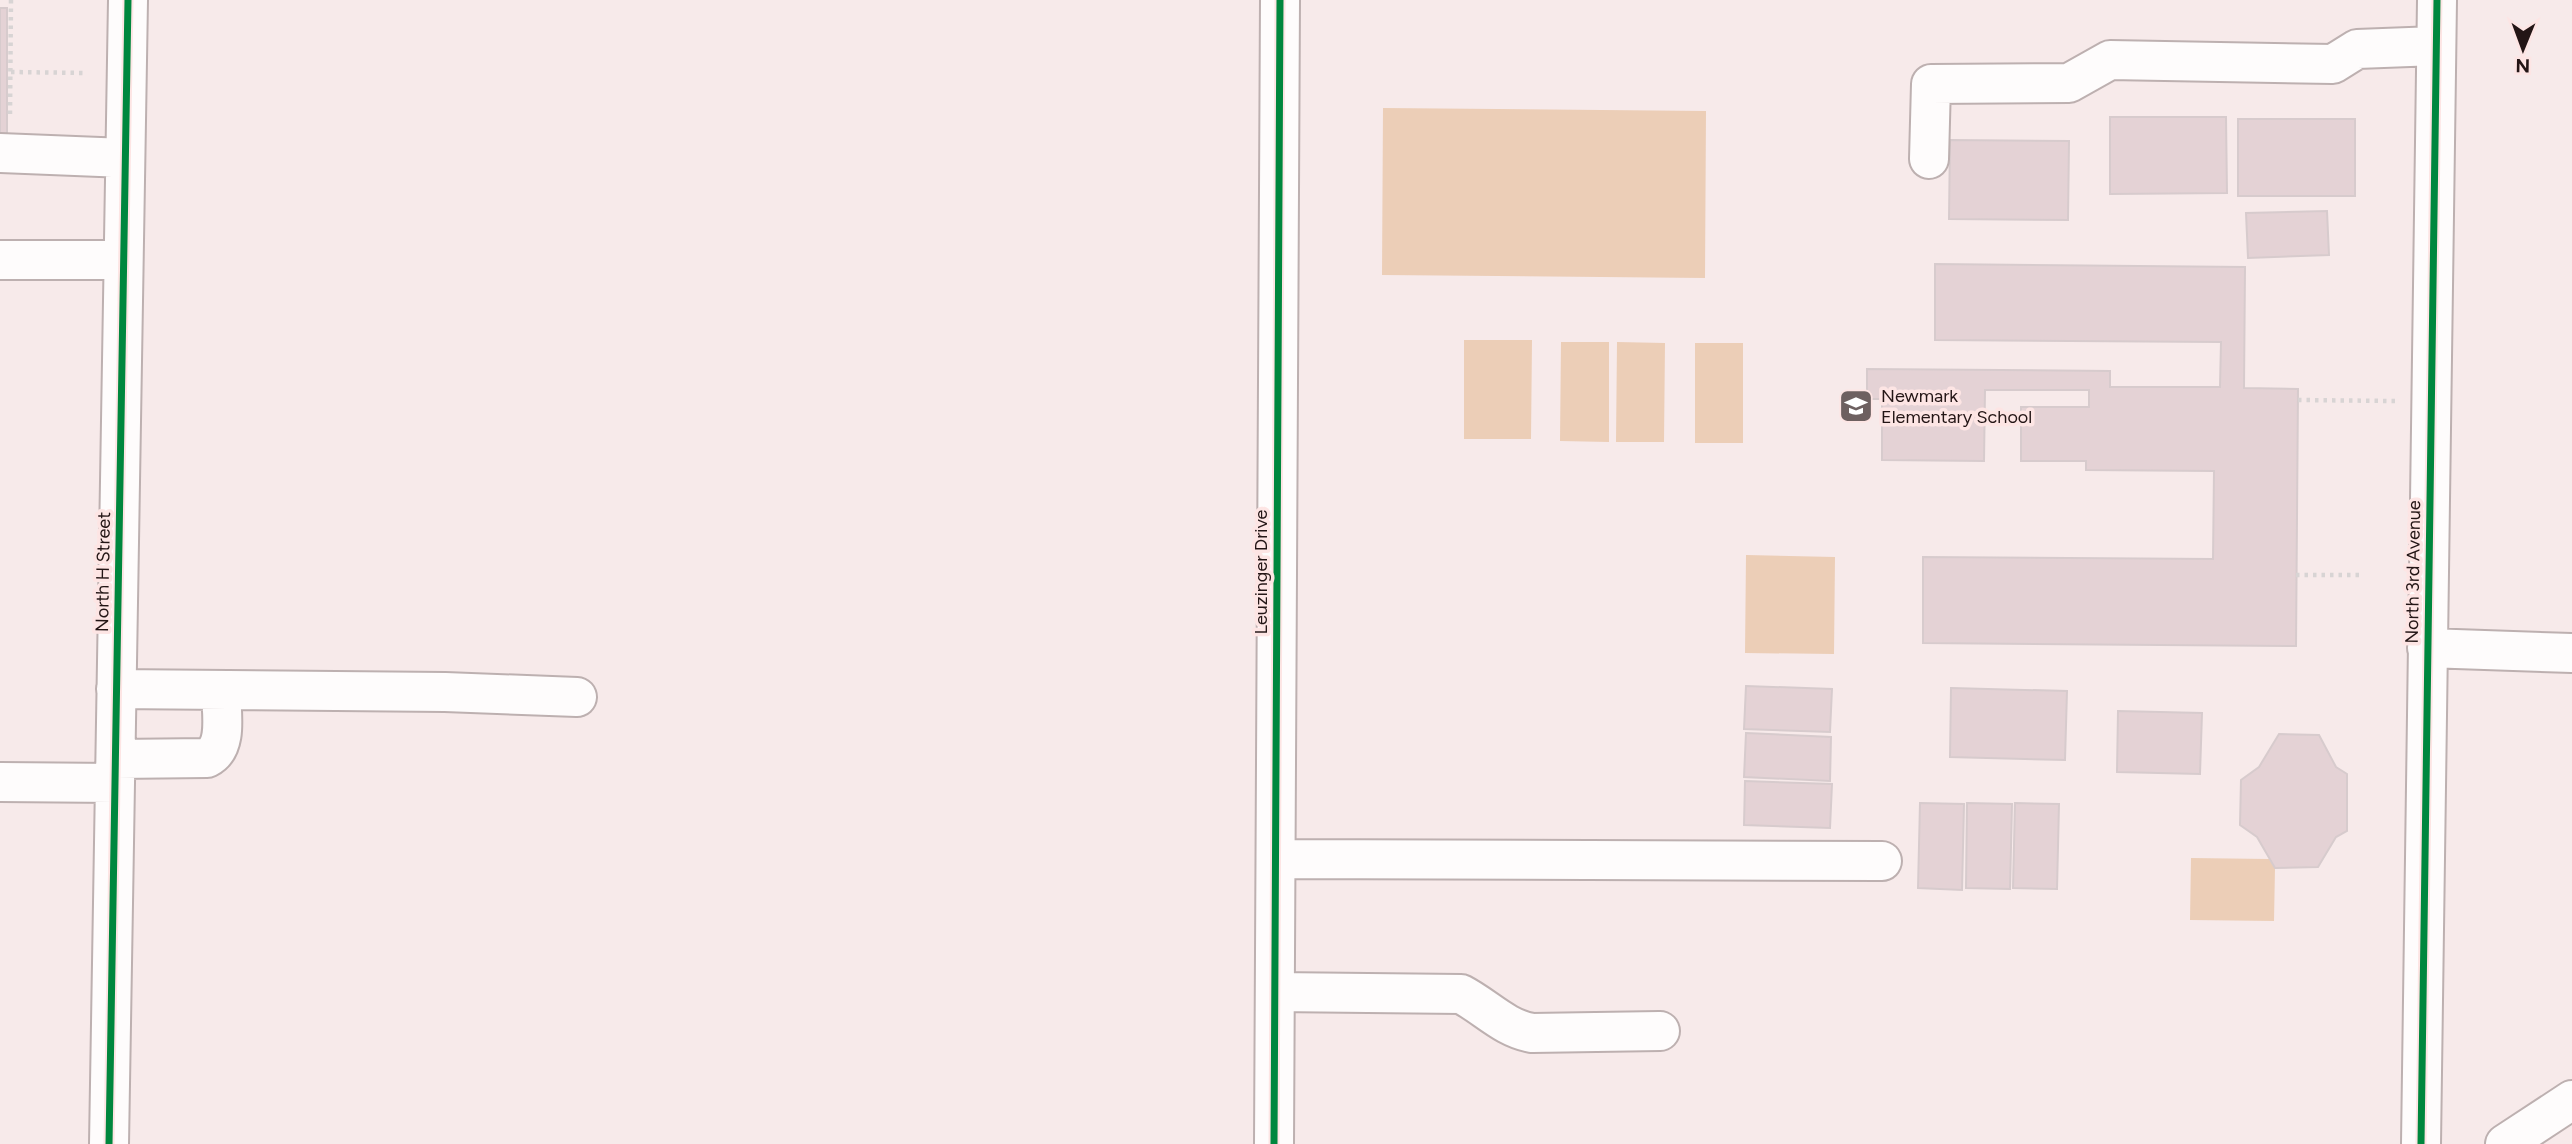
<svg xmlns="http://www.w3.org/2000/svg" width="2572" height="1144" viewBox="0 0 2572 1144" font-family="Figtree,sans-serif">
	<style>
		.green { fill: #ecceb7 }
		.building { fill: #e4d2d5; stroke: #d7cbcd; stroke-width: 2 }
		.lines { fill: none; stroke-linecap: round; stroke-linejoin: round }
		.minor-casing { stroke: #bdb0b0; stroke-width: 42 }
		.path { stroke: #d8d4d4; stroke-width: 4.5; stroke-dasharray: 3.5 5; stroke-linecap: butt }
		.minor { stroke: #fefcfc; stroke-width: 38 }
		.cycleway-casing { stroke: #fde5e4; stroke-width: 11 }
		.cycleway { stroke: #00873e; stroke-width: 7 }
		.labels { text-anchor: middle; stroke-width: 7; stroke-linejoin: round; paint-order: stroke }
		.poi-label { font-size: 18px; fill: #231515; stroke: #fde5e4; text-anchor: start }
		.street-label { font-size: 18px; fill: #231515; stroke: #fde5e4 }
	</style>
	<rect width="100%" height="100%" fill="#f7eaea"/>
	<path class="green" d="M1383,108l323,3 -1,167 -323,-3z
		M1464,340h68l-1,99h-67z
		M1561,342h48v100l-49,-1z
		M1617,342l48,1 -1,99h-48z
		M1695,343h48v100h-48z
		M1746,555l89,2 -1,97 -89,-1z
		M2191,858l78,1 6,9 -1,53 -84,-1z"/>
	<path class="building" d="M0,8h7v132h-7z
		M2110,117h116l1,76 -117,1z
		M2238,119h117v77h-117z
		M1950,140l119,1 -1,79 -119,-1z
		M2327,211l2,44 -81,3 -2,-45z
		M1935,264l310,3 -1,121 54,1 -2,257 -373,-3v-86l290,2 1,-88 -128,-1v-9h-65v-54h68v-17h-104l-1,71 -102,-1v-61h-15v-30l243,2v16h110l1,-45 -286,-2z
		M1746,686l86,3 -2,43 -86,-3z
		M1951,688l116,3 -2,69 -115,-3z
		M2118,711l84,2 -2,61 -83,-2z
		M1746,733l85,4 -1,44 -86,-4z
		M2279,734l40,1 17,32 11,7v57l-11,6 -18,30 -43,1 -18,-31 -17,-12 1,-45 18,-13z
		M1745,781l87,3 -2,44 -86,-3z
		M1920,803l44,1 -2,86 -44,-2z
		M1967,803l45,1 -2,85 -44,-1z
		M2015,803l44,1 -2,85 -44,-1z"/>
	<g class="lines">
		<g class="minor-casing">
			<path id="minor" d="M0,153l125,5
				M1929,159l2,-75 138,-1 41,-23 223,4 24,-15 79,-3
				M0,260h123
				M2427,648l145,5
				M116,689l329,3 132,5
				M116,759l91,-1c22,-11 14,-46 14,-68
				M0,782l115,1
				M1276,859l606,2
				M1275,992l186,2c25,13 43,34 71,39l128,-2
				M109,1144l19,-1144
				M1274,1144l6,-1144
				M2421,1144l16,-1144
				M2505,1144l67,-44"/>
		</g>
		<path class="path" d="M11,72l76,1
			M10,114l1,-114
			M2298,400l97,1
			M2296,575h63"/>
		<use href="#minor" class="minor"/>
		<g class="cycleway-casing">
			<path id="cycleway" d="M109,1144l19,-1144
				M1274,1144l6,-1144
				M2421,1144l16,-1144"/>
		</g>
		<use href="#cycleway" class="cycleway"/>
	</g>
	<defs>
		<g id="school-square" transform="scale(1.75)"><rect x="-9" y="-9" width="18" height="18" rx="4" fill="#6d6060" stroke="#fde5e4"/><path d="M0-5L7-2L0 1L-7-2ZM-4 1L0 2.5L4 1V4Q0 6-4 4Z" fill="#fff"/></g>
	</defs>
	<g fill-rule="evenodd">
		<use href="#school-square" x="1856" y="406"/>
	</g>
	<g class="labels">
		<g class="poi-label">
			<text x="1881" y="402">Newmark<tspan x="1881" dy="21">Elementary School</tspan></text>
		</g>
		<g class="street-label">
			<text transform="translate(103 572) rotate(-89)" y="6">North H Street</text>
			<text transform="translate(1261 572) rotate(-90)" y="6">Leuzinger Drive</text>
			<text transform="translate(2413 572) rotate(-89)" y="6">North 3rd Avenue</text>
		</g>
	</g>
	<g transform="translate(2523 49) rotate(181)" stroke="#fde5e4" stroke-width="5" paint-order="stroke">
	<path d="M0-5L12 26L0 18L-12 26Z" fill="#231515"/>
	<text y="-10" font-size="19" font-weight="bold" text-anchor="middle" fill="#231515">N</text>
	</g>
</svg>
